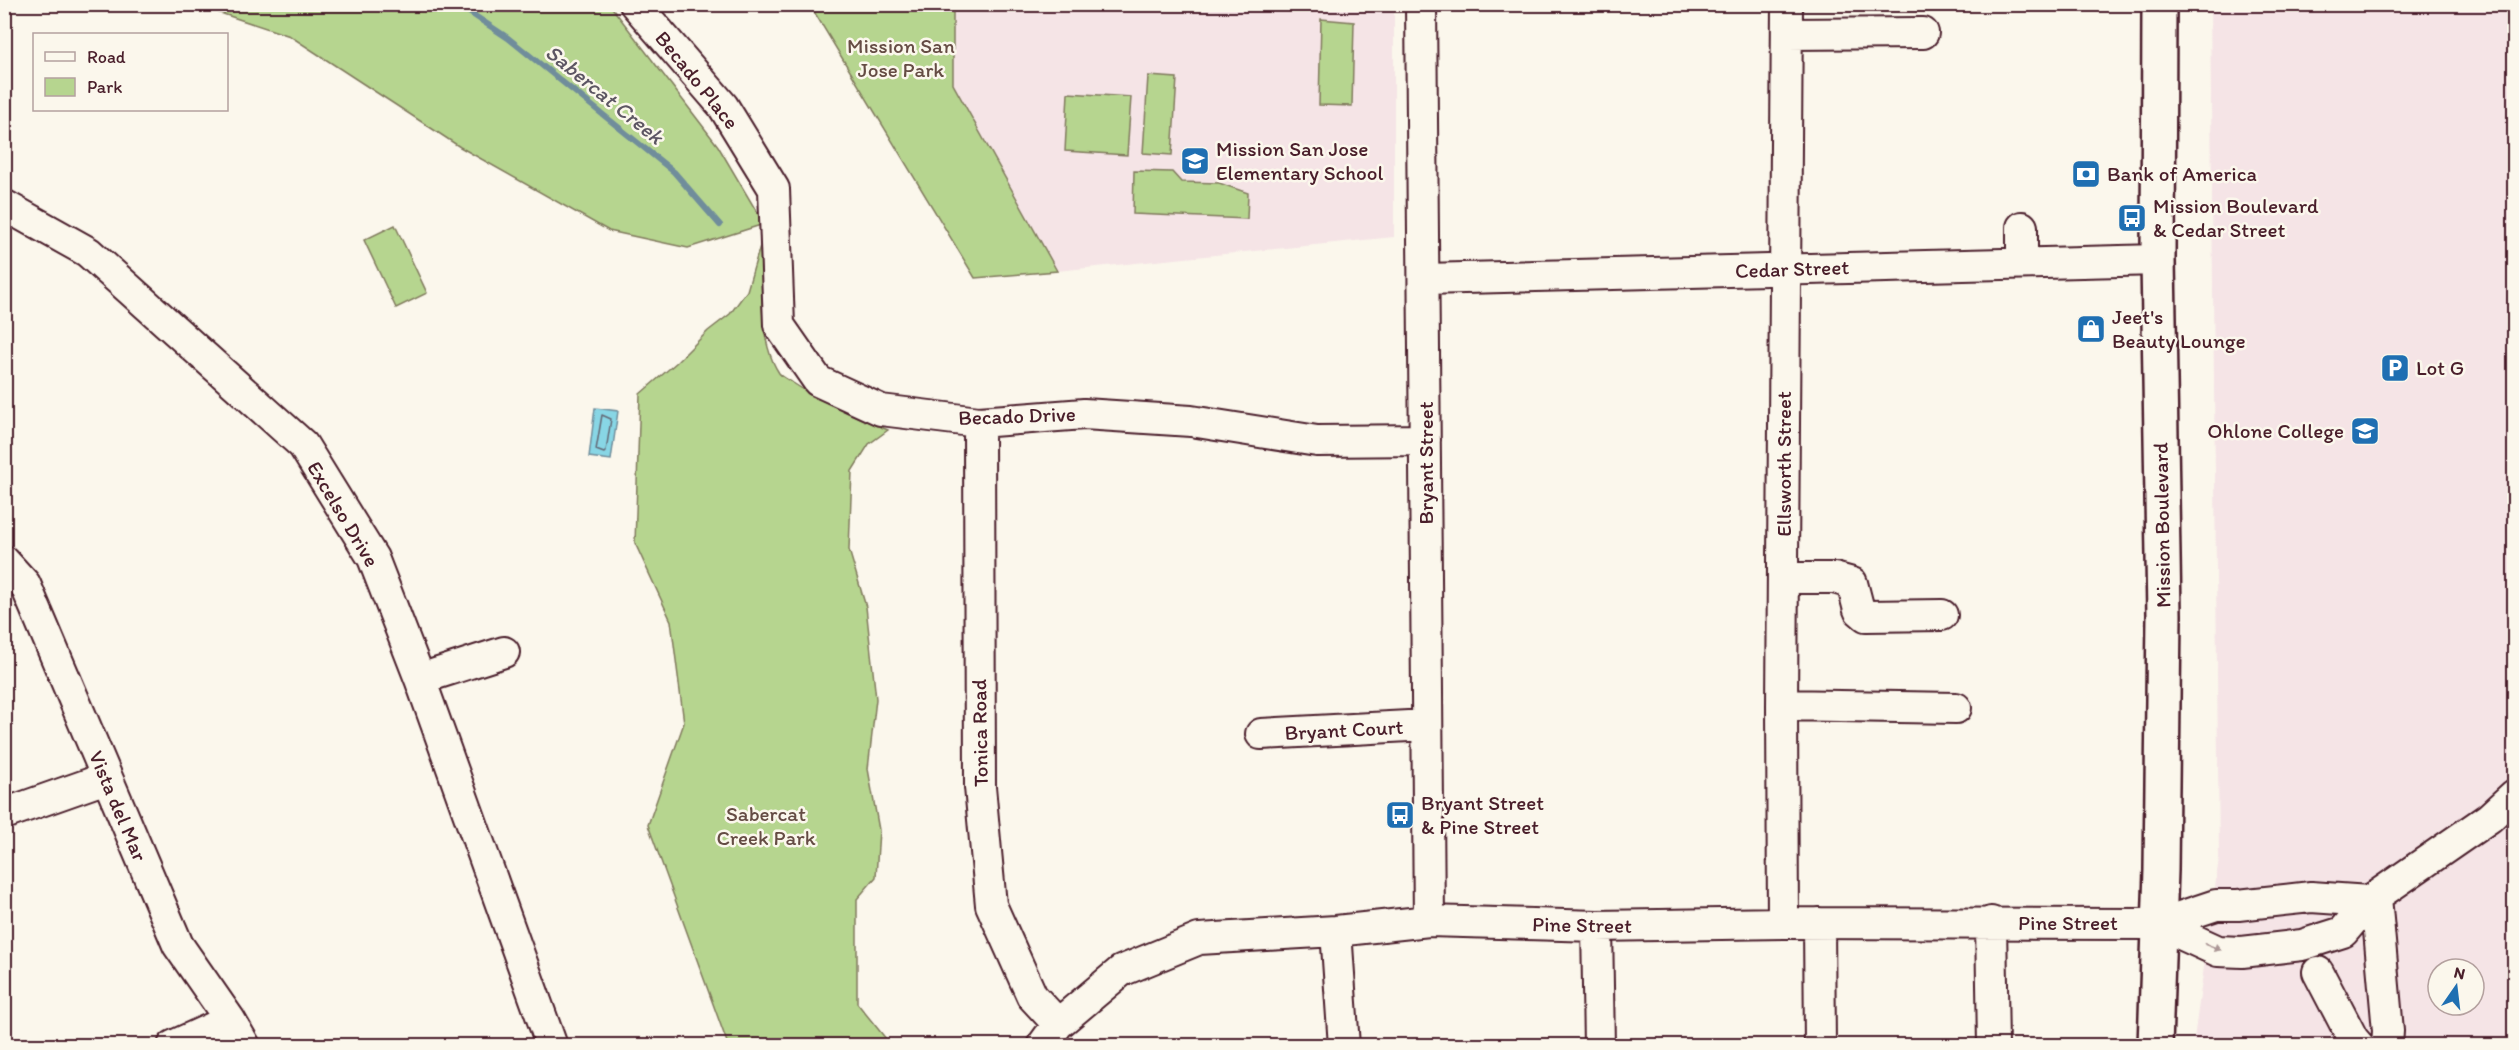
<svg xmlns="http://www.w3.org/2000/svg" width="2519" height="1050" viewBox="0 0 2519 1050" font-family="Itim,sans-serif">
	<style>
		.built { fill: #f5e4e6; fill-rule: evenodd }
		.green { fill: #b6d58f; stroke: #807a5d; stroke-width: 1.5 }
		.water { fill: #88d6e5; stroke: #6f8d9b; stroke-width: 1.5 }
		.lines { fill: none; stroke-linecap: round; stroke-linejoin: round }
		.shore { stroke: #636875; stroke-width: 1.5 }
		.stream { stroke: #6f8d9b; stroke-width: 6 }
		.minor-casing { stroke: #4a1f2b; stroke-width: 34 }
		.major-casing { stroke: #4a1f2b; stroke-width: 38 }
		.minor { stroke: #fbf7ec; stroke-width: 30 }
		.major { stroke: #fbf7ec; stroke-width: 33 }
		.oneway { fill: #ab9695 }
		.labels { text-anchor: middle; stroke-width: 5; stroke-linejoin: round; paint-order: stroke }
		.park-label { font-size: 21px; fill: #654c44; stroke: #fbf7ec }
		.street-label { font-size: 21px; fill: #4a1f2b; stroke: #fbf7ec }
		.poi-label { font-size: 21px; fill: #4a1f2b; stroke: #fbf7ec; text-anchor: start }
		.water-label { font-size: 22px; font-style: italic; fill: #5d5663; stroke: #fbf7ec }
	</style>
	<rect width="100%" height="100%" fill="#fbf7ec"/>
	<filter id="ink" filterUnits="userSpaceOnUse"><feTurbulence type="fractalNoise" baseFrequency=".0167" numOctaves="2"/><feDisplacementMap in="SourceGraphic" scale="12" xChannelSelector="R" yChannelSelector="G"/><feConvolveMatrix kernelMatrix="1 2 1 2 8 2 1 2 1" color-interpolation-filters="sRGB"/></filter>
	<g filter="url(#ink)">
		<path class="built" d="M953,5h441v232l-337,34 -104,-187z
			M2210,5h304v1040l-321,1 26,-188zM2438,969h36v36h-36z"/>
		<path class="green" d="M196,5h414l108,141 46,78 -76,24 -79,-17 -149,-84 -170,-111z
			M810,5h143v79l104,187 -82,7z
			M1321,19l33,3 -2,84 -33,-1z
			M1148,76l29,2 -5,77 -29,-2z
			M1068,93l63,4 -4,58 -62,-4z
			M1134,171l38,1 9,10 38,1 29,10 -1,26 -114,-5z
			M395,225l32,68 -31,15 -32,-68z
			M764,232c-2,40 -8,107 15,141 3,4 10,7 14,10 30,20 62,34 95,47l-19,14 -17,27 -3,79 17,57 10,92 -8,70 11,61 -3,47 -19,22v104l34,42h-163l-80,-220 36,-102 -13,-102 -36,-78 5,-149 37,-32 31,-31 22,-17 17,-23z"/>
		<path class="water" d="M595,408l23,3 -7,49 -22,-3z"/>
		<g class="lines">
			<path class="shore" d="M602,415l9,4 -5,32 -2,2 -8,-3z"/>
			<path class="stream" d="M457,4l51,34 166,134 46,53"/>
			<g class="minor-casing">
				<path id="minor" d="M635,4l88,102 51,83 5,136 39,56 63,29 98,12 105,-8 107,7 126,20 108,-1
					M1421,4l8,917
					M1787,34l136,-1
					M4,205l84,47 215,193 70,113 47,121 132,367
					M2022,227v35
					M1425,279l733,-19
					M979,422l1,365 11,118 41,91 26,28
					M4,561l21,23 153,361 52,75 15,26
					M1784,578h50l18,5 7,27 7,6 76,-1
					M420,679l84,-27
					M1782,705l174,3
					M1261,734l166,-9
					M4,814l102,-36
					M2376,897l12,134 -1,15
					M1991,922l2,124
					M1783,923l-1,-218 5,-701
					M1819,923l1,123
					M2159,924l59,27 24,1 60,-7 41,-13 26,-31 120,-83 25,-23
					M1597,926l2,120
					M1336,931l8,115
					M2318,972l35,67 6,7
					M173,1046l57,-26
					M1042,1046l16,-22 63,-53 78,-32 137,-8 93,-10 168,5 186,-3 376,1 57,-19h22l73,-8 58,4"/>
			</g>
			<g class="major-casing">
				<path id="major" d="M2155,1046l6,-176 3,-255 -6,-355 1,-256"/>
			</g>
			<use href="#minor" class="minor"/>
			<use href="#major" class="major"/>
		</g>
		<defs><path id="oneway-solid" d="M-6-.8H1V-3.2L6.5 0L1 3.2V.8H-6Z" transform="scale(1.5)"/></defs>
		<use class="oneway" href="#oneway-solid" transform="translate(2213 947) rotate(20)"/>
	</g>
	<defs>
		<g id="school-square" transform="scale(1.5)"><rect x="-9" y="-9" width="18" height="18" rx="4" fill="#1f6fb2" stroke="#fbf7ec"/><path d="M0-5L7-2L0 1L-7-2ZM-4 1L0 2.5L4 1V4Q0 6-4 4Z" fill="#fff"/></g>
		<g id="bank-square" transform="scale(1.5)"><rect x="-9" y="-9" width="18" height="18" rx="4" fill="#1f6fb2" stroke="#fbf7ec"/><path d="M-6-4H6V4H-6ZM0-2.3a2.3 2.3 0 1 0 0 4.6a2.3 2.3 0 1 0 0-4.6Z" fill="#fff"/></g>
		<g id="bus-square" transform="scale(1.5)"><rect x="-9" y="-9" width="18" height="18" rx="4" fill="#1f6fb2" stroke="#fbf7ec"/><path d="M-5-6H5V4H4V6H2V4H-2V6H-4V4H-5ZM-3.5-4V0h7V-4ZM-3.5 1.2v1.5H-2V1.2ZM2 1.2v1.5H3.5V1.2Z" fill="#fff"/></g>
		<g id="shop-square" transform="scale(1.5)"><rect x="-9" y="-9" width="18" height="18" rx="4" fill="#1f6fb2" stroke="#fbf7ec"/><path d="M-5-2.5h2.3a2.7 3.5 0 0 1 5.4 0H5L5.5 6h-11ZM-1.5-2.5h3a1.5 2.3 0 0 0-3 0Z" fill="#fff"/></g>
		<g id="parking-square" transform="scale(1.5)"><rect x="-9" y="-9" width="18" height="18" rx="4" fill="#1f6fb2" stroke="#fbf7ec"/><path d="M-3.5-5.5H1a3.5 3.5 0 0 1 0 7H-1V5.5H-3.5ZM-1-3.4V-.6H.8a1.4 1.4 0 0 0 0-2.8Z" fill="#fff"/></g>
		<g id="university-square" transform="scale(1.5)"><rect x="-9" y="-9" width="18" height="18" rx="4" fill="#1f6fb2" stroke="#fbf7ec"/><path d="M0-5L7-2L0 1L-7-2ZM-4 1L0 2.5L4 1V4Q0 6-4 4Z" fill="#fff"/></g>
	</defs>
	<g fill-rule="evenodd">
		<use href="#school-square" x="1195" y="161"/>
		<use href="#bank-square" x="2086" y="174"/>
		<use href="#bus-square" x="2132" y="218"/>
		<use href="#shop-square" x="2091" y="329"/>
		<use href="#parking-square" x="2395" y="368"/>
		<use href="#university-square" x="2365" y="431"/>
		<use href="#bus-square" x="1400" y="815"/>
	</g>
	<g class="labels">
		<g class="park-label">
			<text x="901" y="53">Mission San<tspan x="901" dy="24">Jose Park</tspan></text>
			<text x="766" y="821">Sabercat<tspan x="766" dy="24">Creek Park</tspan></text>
		</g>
		<g class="street-label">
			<text transform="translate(697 80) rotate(51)" y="7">Becado Place</text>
			<text transform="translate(1792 269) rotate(-2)" y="7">Cedar Street</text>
			<text transform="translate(1017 416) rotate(-2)" y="7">Becado Drive</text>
			<text transform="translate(1426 463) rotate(-90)" y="7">Bryant Street</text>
			<text transform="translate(1784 464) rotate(-90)" y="7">Ellsworth Street</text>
			<text transform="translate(343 514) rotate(59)" y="7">Excelso Drive</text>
			<text transform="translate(2162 525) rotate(-91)" y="7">Mission Boulevard</text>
			<text transform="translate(1344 730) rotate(-3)" y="7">Bryant Court</text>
			<text transform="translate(980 733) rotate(-91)" y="7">Tonica Road</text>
			<text transform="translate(118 806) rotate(67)" y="7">Vista del Mar</text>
			<text x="2068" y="930">Pine Street</text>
			<text transform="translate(1582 925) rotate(1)" y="7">Pine Street</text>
		</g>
		<g class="poi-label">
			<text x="1216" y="156">Mission San Jose<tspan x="1216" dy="24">Elementary School</tspan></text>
			<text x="2107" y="181">Bank of America</text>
			<text x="2153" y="213">Mission Boulevard<tspan x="2153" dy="24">&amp; Cedar Street</tspan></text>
			<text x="2112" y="324">Jeet's<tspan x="2112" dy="24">Beauty Lounge</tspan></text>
			<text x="2416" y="375">Lot G</text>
			<text x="2344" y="438" text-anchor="end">Ohlone College</text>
			<text x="1421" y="810">Bryant Street<tspan x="1421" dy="24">&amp; Pine Street</tspan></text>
		</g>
		<g class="water-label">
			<text transform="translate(605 94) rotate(39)" y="8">Sabercat Creek</text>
		</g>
	</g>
	<rect width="2519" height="1050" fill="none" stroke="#fbf7ec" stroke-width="24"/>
	<rect x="12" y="12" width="2495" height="1026" fill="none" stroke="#4a1f2b" stroke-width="2" filter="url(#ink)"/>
	<rect x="33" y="33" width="195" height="78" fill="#fbf7ec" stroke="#b4a19f" stroke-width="1.5"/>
	<rect x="45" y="52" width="30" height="9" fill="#fbf7ec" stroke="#b4a19f" stroke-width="1.5"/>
	<text x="87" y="63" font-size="18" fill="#4a1f2b">Road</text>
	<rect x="45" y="78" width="30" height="18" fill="#b6d58f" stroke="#b4a19f" stroke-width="1.5"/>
	<text x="87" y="93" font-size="18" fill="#4a1f2b">Park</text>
	<g transform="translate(2456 987) rotate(14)"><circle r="28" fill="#fbf7ec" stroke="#b4a19f" stroke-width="1.5"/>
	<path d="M0-4.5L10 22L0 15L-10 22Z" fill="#1f6fb2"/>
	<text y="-9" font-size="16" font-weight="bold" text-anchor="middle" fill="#4a1f2b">N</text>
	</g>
</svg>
